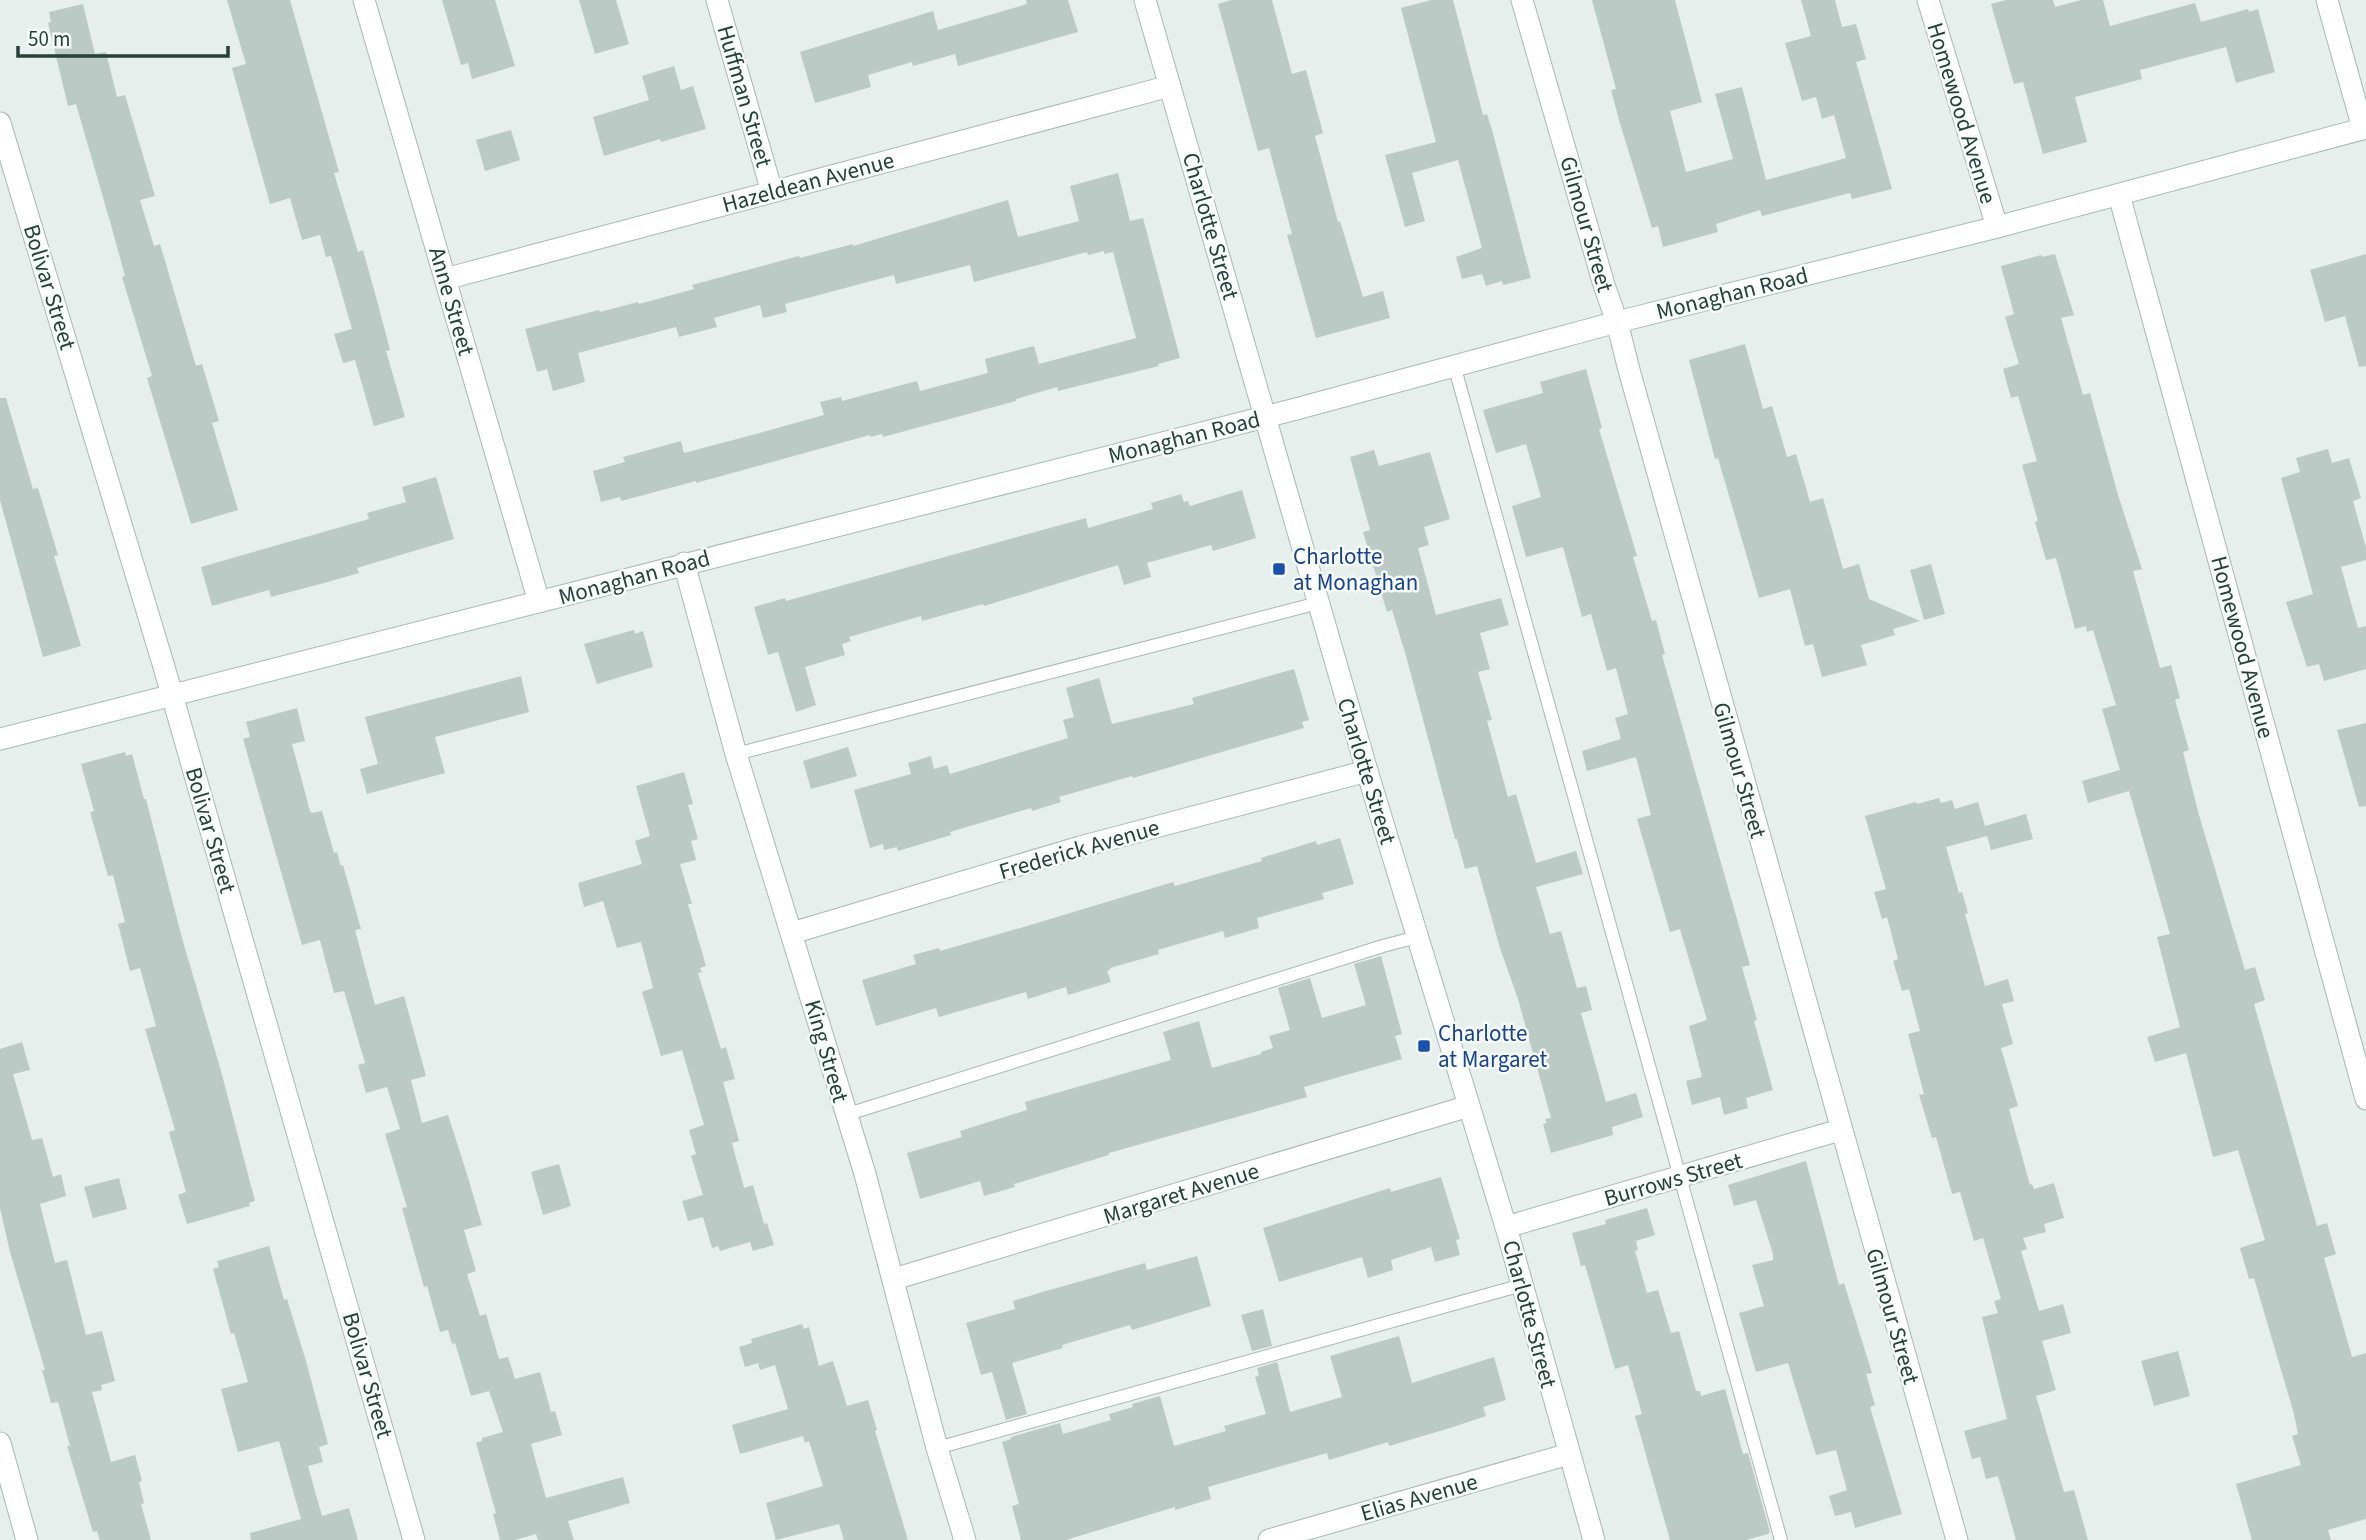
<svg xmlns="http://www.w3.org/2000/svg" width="2366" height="1540" viewBox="0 0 2366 1540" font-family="'Source Sans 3',sans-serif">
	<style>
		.building { fill: #bbcac4 }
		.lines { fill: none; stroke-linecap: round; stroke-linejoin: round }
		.lane-casing { stroke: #a8b8b2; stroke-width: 14 }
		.street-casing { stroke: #a8b8b2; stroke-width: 23 }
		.secondary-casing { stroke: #a4bbb3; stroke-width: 23 }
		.lane { stroke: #fff; stroke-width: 12 }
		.street { stroke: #fff; stroke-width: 21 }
		.secondary { stroke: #fff; stroke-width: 21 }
		.transit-dot { fill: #1a4fb4; stroke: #f7fbf9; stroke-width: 2.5 }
		.labels { text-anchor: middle; stroke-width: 5; stroke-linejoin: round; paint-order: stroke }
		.street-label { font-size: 23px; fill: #24423a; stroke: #f7fbf9 }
		.transit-label { font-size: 23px; fill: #164399; stroke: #f7fbf9; text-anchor: start }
	</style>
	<rect width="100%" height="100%" fill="#e6efeb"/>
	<path class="building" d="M227,0h63l49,172 -5,1 24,79 5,-2 16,58 11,42 -4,1 19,66 -31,9 -19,-66 -12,3 -9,-29 18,-5 -21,-73 -5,1 -6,-22 -18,5 -12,-42 -20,6 -38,-136 14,-4z
		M442,0h53l20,66 -43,13 -4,-16 -7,2z
		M579,0h37l13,44 -34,10z
		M1026,0h42l10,32 -120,34 -3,-12 -42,12 -1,-4 -44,13 3,12 -56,16 -15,-51 133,-41 5,19 89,-26z
		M1232,0h40l20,74 14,-4 17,63 -8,3 23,86 2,-1 23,76 20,-6 7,27 -74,20 -29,-103 5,-1 -23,-86 -11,3 -40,-147z
		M1431,0h22l30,115 4,-1 5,16 39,148 -28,7 -1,-4 -16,5 -4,-12 -20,5 -6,-22 26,-9 -24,-88 -46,13 13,48 -20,6 -20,-72 51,-13 -35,-134z
		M1592,0h83l27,102 -32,9 16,61 47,-13 -18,-65 27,-7 24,93 80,-22 -12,-43 -12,4 -6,-22 -14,4 -17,-58 26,-7 -10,-36h34l7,27 14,-3 10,35 -10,3 36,127 -40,10 -2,-6 -88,23 -2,-6 -44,14 2,8 -55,15 -5,-21 -6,2 -33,-108 -8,-30 5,-1z
		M2006,0h47l2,7 26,-7h22l7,26 85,-23 6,19 47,-13 1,3 9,-3 17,63 -39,11 -10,-36 -86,23 2,9 -67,18 12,45 -44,12 -20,-72 -9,2 -23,-80z
		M83,4l12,50 11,-2 11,45 8,-2 30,101 -15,4 14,46 6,-2 36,122 6,-2 17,57 -7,2 26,87 -47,14 -44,-146 5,-2 -30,-99 3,-1 -14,-51 -35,-121 -8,2 -20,-83 3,-1 -2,-10z
		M674,66l7,24 12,-4 13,43 -45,13 -1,-3 -56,17 -11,-39 56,-17 -7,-24z
		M511,130l9,30 -35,11 -9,-31z
		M1118,173l12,48 13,-3 37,140 -22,6 1,2 -101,25 -1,-4 -41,12v2l-133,36 -1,-3 -12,3v-2l-174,48v-2l-75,20 -1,-4 -19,5 -8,-31 32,-9 -2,-5 58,-16 3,12 72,-19 68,-19 -4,-13 21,-5 1,4 75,-20 3,10 68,-18 -3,-14 49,-13 5,18 97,-26 -23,-86 -9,2v-3l-16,4 -1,-3 -113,30 -4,-17 -74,19 -2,-9 -109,29 2,8 -24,6 -3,-13 -46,13 3,9 -38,10 -3,-10 -98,26 7,29 -32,9 -6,-22 -10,3 -12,-43 74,-19 1,2 38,-10 1,2 55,-15 -2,-4 107,-29 1,2 53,-14v2l155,-46 10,37 61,-16 -9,-35z
		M2055,254l19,61 -13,3 22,77 7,-2 28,102 24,74 -9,2 27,97 11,-3 9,33 -5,2 14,50 -6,2 16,63 46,155 10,-3 10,33 -11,4 63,222 10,-3 9,31 -12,4 28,99 14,-4v166l-38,11 3,10h-79l-16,-56 65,-19 -9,-29 6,-2 -4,-20 -40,-136 -5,1 -9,-31 25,-8 -27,-90 -25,7 -27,-104 -31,9 -8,-25 33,-10 -23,-90 13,-3 -41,-143 -41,12 -6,-22 38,-11 -18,-61 14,-4 -23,-75 -6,2 -1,-6 -11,3 -19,-71 -10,2 -11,-38 3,-1 -16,-56 15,-4 -19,-65 -7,2 -8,-29 16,-5 -14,-47 9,-3 -13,-48 40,-11 1,2z
		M2366,254v112l-7,1 -14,-51 -20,6 -15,-52z
		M1745,344l18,65 9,-3 15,51 9,-3 14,48 13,-4 20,71 16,-5 10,35 51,22 -27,8 2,6 -34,10 6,20 -45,12 -9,-33 -8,2 -15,-57 -31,9 -41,-140 -3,1 -26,-99z
		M1586,369l16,59 -3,1 38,127 -4,1 19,64 4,-1 9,34 -3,1 88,310 -8,2 15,53 -3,1 19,69 -27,8 2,10 -24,7 -4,-18 -28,8 -6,-24 16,-4 -13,-51 18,-6 -27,-91 -10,3 -33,-113 14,-4 -15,-58 -49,14 -5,-20 39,-12 -6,-21 13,-4 -12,-46 -9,3 -16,-57 -9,3 -19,-70 -37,10 -14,-51 29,-9 -15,-53 -30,9 -13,-43 60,-17 -3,-11z
		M0,398h6l27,91 5,-1 20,67 -4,1 27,90 -38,11 -43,-157z
		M2328,449l4,14 17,-5 12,40 -8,3 13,47v12l-25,7 17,61 8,-2v43l-42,12 -5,-17 -12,3 -21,-65 27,-8 -32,-116 19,-6 -4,-14z
		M1374,450l5,16 51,-14 20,67 -26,8 5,18 -11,3 18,67 65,-17 8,27 -29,8 10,36 -12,3 14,48 -5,1 21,76 8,-3 20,69 40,-12 7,23 -47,13 14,47 11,-3 16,57 9,-2 6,24 -11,3 25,89 30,-9 7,24 -31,10 1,8 -62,18 -8,-29 4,-1 -2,-4 6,-1 -33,-119 -18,-51 -23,-82 -12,3 -8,-30h-2l-49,-183 -14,-46 -5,2 -24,-80 7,-2 -20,-73z
		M436,477l18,62 -97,29 2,5 -35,10 -53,14 -2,-7 -57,16 -11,-39 168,-48 -2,-6 39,-11 -4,-15z
		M1242,490l14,48 -43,13 -2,-6 -64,18 4,14 -27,8 -6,-20 -134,41 -1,-2 -61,17 -1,-5 -72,21 2,4 -9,3 3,11 -40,12 11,38 -20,7 -18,-60 -10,3 -14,-48 31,-9 1,3 300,-83 2,10 65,-19 -2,-6 30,-9 3,8 4,-1 2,5z
		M1931,564l14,50 -21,6 -14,-50z
		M634,630l1,4 8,-3 10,36 -56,17 -13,-40z
		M1294,669l15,51 -7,2 2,6 -171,50 -1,-2 -73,21 2,5 -29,9 -1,-3 -81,24 1,3 -53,16 -1,-4 -13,3 -1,-6 -13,4 -16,-58 57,-16 -3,-11 23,-7 3,13 13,-4 3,9 118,-36 -5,-18 11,-3 -8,-29 33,-10 13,46 82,-20 -2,-6z
		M521,676l8,36 -94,25 10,36 -78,21 -7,-25 18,-5 -13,-47z
		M297,708l8,33 -13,3 18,67 2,2 10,-2 12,42 3,-1 4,14 2,-1 18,64 -6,1 20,75 29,-9 22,80 -15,4 11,43 26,-8 18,56 16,54 -18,5 12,41 -9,3 13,42 6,-2 13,45 9,-2 7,22 25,-7 11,40 4,-1 7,24 -31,9 15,54 77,-21 7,26 -62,18 6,19h-36l-2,-6 -21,6h-15l-7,-26 3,-1 -20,-70 6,-2v-3l21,-6 -14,-41 -18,5 -16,-53 -3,1 -4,-14 -8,2 -13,-46 -3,1 -22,-79 5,-1 -22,-73 15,-5 -13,-42 -21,6 -8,-28 7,-2 -21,-72 -10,2 -14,-53 -18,5 -59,-206 7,-2 -4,-15z
		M2366,723v83l-7,1 -22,-77z
		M848,747l9,29 -46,13 -8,-28z
		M125,752l1,4 6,-2 12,45h2l36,139 39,133 34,130 -6,2 1,3 -63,18 -9,-29 8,-3 -17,-60 6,-2 -30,-101 11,-3 -16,-58 -10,3 -12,-47 7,-2 -12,-47 -5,1 -18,-64 4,-1 -13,-47z
		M684,772l9,32 -5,1 10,34 -7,2 5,19 -16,4 12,40h-4l18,62 -6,2 2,4 -4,1 23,76 5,-2 9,32 -12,3 16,59 -7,2 12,45 9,-3 11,39 3,-1 7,22 -21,6 -3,-9 -30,9 -2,-5 -6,2 -9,-31 -15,4 -6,-20 21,-6 -12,-39 5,-2 -7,-24 15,-5 -22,-75 -21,6 -19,-64 11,-4 -12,-46 -24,6 -14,-47 -19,6 -6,-24 64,-19 -7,-23 15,-5 -14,-50z
		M1939,798l2,5 11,-3 3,9 23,-7 7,24 41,-12 7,25 -42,11 -4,-14 -41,11 13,46 3,-1 6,21 -3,1 20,72 23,-7 6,22 -12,3 11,40 -12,4 17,58 -9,3 21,76 2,-1 2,5 20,-6 10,35 -20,6 2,8 -23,6 4,11 -6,2 18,60 24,-7 8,29 -29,8 14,49 -20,6 28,96 10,-2 14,50h-72l-18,-64 -12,3 -6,-22 -8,2 -8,-28 43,-12 -25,-102 16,-4 -4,-12 7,-2 -18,-61 -9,3 -14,-49 -8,2 -16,-57 -4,1 -13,-43 5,-1 -16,-60 12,-3 -11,-42 -7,2 -9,-30 5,-2 -11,-42 -5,2 -8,-27 12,-3 -21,-73 51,-14 1,2z
		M1340,838l14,46 -32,9 2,6 -67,19 2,10 -34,10 -2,-7 -65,19 1,4 -49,14v2l-3,1 4,11 -43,13 -2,-8 -38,12 -2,-7 -87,25 -3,-9 -60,18 -14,-46 54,-16 -3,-9 26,-7 1,3 87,-25 146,-44 2,4 87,-25 -1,-3 55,-17 1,4z
		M1381,956l21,78 -7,2 7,23 -98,28 3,10 -198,56v2l-95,29 1,3 -31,9 -4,-15 -60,18 -13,-46 55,-16 -2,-6 67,-21 -2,-8 146,-42 -8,-28 36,-11 13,47 49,-14v-2l12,-4 -4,-12 21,-6 -12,-42 32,-10 12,40 44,-13 -12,-41z
		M22,1042l8,28 -17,4 19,66 10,-2 11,39 8,-3 5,22 -26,8 15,59 12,-3 19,75 16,-4 13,50 -14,4 1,5 -10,2 19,70 24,-7 7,26 -3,1 5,21 -3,1 10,36h-51l-3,-9 -4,1 -26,-86h3l-12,-44 -7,1 -9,-33h3l-35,-118 -10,-44v-159z
		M1806,1161l33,124 5,-2 28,90 -6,1 9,31 -5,2 32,107 -47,14 -4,-16 -16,4 -6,-20 18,-6 -11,-40 -20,5 -28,-92 -32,9 -17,-59 25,-7 -12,-41 21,-5v-6l-17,-54 -22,6 -6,-21z
		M559,1164l12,42 -28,9 -12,-43z
		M1441,1177l19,62 -4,1 4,15 -25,7 -4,-15 -40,13 2,10 -25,8 -6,-21 -83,25 -16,-54 127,-40 1,4z
		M119,1178l8,31 -34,9 -9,-31z
		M1647,1208l8,27 -19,6 2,9 -3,1 12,42 11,-3 13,43 8,-2 17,60h4l1,5 24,-7 18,65 5,-1 22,79 -2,2 -22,6h-76l-35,-124 7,-2 -14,-49 -13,4 -30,-104 -4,1 -9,-33 34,-9 -1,-4z
		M269,1246l15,54 3,-1 19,62 22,83 -9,3 4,15 -15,4 14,50 27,-8 9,32h-107l-1,-7 51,-14 -22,-78 -41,11 -17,-63 27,-7 -14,-49 -3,1 -18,-65 6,-2 -2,-6z
		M1197,1256l14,50 -79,24 -2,-5 -68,20 1,3 -51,15 15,51 -21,6 -14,-48 -11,3 -15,-52 49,-14 -2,-8 33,-10 99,-28 2,7z
		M1263,1309l9,37 -20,5 -11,-36z
		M802,1324l2,5 5,-2 10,39 14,-5 14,45 21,-6 9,30 -2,1 33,109h-64l-5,-16 -63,16 -10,-37 57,-17 -14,-45 -4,2 -2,-7 -63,18 -8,-29 56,-16 -13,-44 -15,5 -2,-7 -13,4 -6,-20 13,-4 -1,-4z
		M1399,1336l13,47 82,-26 12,43 -23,7 3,9 -36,12 -61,18 -1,-4 -59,18 -2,-7 -119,34 3,12 -36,11v-3l-109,33h-45l-9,-34 7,-2 -17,-62 9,-3v-2l49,-14 3,11 48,-14 -2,-6 24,-7 -1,-3 28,-8 14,50 52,-15 -2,-5 42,-12 -11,-37 4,-2 -2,-7 20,-6 13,50 52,-15 -12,-41z
		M2178,1351l12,45 -36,10 -13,-45z"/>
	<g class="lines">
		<g class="lane-casing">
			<path id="lane" d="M1454,365l327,1175
				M736,754l582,-151
				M845,1115l538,-169 34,-9
				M937,1448l585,-163"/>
		</g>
		<g class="street-casing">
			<path id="street" d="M364,0l175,602
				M717,0l55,192
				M1522,0l82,285 13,37 12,48 328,1170
				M1928,0l69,227
				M2327,0l36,129
				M0,123l164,544 250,873
				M2119,195l247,904
				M445,279l725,-193
				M684,563l52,191 129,420 72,274 28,92
				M792,933l288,-86 287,-76
				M1506,1227l334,-97
				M894,1279l575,-173
				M1269,1540l300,-86"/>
		</g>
		<g class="secondary-casing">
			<path id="secondary" d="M1145,0l222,771 139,456 88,313
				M0,739l1296,-330 321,-87 380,-95 369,-99
				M0,1443l27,97"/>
		</g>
		<use href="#lane" class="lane"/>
		<use href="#street" class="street"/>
		<use href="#secondary" class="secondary"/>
	</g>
	<g class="transit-dot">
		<rect x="1272" y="562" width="14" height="14" rx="3.5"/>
		<rect x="1417" y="1039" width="14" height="14" rx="3.5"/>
	</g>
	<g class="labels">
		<g class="street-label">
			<text transform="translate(745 96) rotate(74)" y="8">Huffman Street</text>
			<text transform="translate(1962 113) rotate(73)" y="8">Homewood Avenue</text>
			<text transform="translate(808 182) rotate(-15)" y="8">Hazeldean Avenue</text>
			<text transform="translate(1587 224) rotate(74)" y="8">Gilmour Street</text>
			<text transform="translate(1211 226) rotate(74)" y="8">Charlotte Street</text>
			<text transform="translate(50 287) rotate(73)" y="8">Bolivar Street</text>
			<text transform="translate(1732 293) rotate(-14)" y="8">Monaghan Road</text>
			<text transform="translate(452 301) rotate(74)" y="8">Anne Street</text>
			<text transform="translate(1184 437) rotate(-14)" y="8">Monaghan Road</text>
			<text transform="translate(634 577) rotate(-15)" y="8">Monaghan Road</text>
			<text transform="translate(2243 647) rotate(75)" y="8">Homewood Avenue</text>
			<text transform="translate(1740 770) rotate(74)" y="8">Gilmour Street</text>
			<text transform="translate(1367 771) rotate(73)" y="8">Charlotte Street</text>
			<text transform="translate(211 830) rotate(74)" y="8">Bolivar Street</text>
			<text transform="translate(1079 849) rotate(-16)" y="8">Frederick Avenue</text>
			<text transform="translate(827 1051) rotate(74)" y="8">King Street</text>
			<text transform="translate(1673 1179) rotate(-16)" y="8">Burrows Street</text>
			<text transform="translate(1181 1193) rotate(-17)" y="8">Margaret Avenue</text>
			<text transform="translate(1530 1314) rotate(75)" y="8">Charlotte Street</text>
			<text transform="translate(1893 1316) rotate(74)" y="8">Gilmour Street</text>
			<text transform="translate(368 1375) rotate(74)" y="8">Bolivar Street</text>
			<text transform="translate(1419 1497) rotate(-16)" y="8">Elias Avenue</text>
		</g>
		<g class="transit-label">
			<text x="1293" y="564">Charlotte<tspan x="1293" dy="26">at Monaghan</tspan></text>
			<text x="1438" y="1041">Charlotte<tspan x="1438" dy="26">at Margaret</tspan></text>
		</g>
	</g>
	<path d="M18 46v10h210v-10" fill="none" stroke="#24423a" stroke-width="3.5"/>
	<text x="28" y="46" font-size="21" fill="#24423a" stroke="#f7fbf9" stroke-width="5" paint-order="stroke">50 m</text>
</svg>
